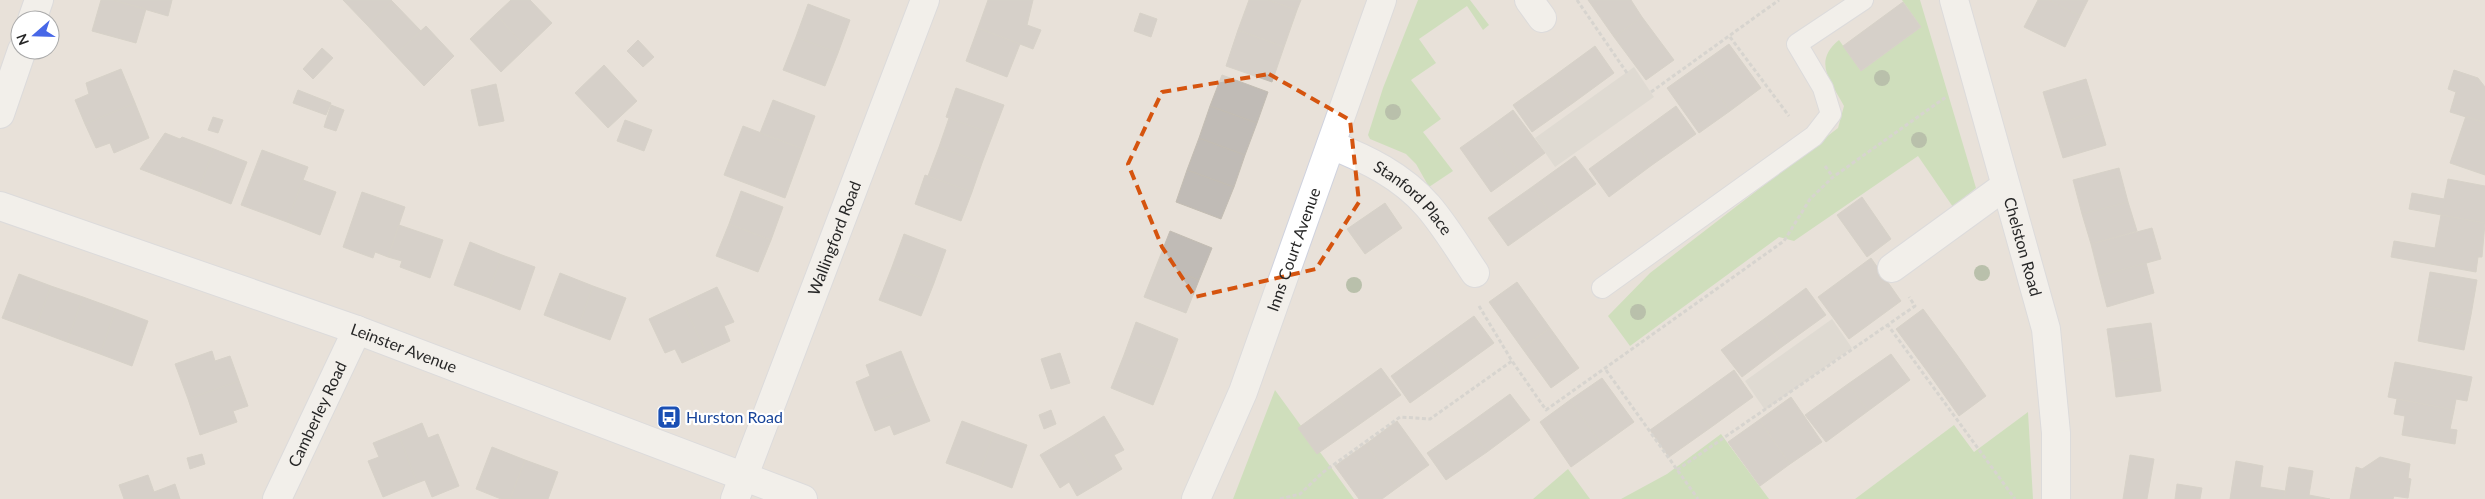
<svg xmlns="http://www.w3.org/2000/svg" width="2485" height="499" viewBox="0 0 2485 499" font-family="Lato,sans-serif">
	<style>
		.green { fill: #b1da9a }
		.plaza { fill: #d5d1cb }
		.building { fill: #c0bbb6; stroke: #c3bdb3 }
		.lines { fill: none; stroke-linecap: round; stroke-linejoin: round }
		.lane-casing { stroke: #cfd2de; stroke-width: 22 }
		.street-casing { stroke: #cfd2de; stroke-width: 30 }
		.secondary-casing { stroke: #cfd2de; stroke-width: 30 }
		.path { stroke: #c3c3c3; stroke-width: 3; stroke-dasharray: 4 2.5; stroke-linecap: butt }
		.lane { stroke: #fff; stroke-width: 20 }
		.street { stroke: #fff; stroke-width: 28 }
		.secondary { stroke: #fff; stroke-width: 28 }
		.tree { fill: #819773 }
		.marked { fill: none; stroke: #d5540f; stroke-width: 4; stroke-dasharray: 10 6; stroke-linejoin: round }
		.labels { text-anchor: middle; stroke-width: 4.5; stroke-linejoin: round; paint-order: stroke }
		.street-label { font-size: 16px; fill: #272727; stroke: #fff }
		.transit-label { font-size: 16px; fill: #164399; stroke: #fff; text-anchor: start }
	</style>
	<rect width="100%" height="100%" fill="#e8e1d9"/>
	<path class="green" d="M1418,0h52l19,25 -6,5 -16,-24 -48,33 17,24 -25,17 30,39 -18,13 30,39 -24,16 -13,-23 -10,-10 -36,-15 -2,-4 15,-47z
		M1902,0h18l56,188 -23,19 -35,-51 -124,85 -15,-4 -149,109 -22,-30 42,-43 188,-145 6,-22c-13,-25 -32,-44 -5,-66l22,31 60,-44z
		M1275,390l79,109h-121z
		M2028,412l5,87h-178l99,-74 20,27z
		M1721,434l48,65h-148l46,-25z
		M1568,469l22,30h-57z"/>
	<path class="plaza" d="M1634,67l20,30 -99,70 -20,-29z
		M1832,319l20,29 -87,62 -20,-29z"/>
	<path class="building" d="M101,0h12l33,9 -10,34 -44,-12z
		M113,0h59l-4,16z
		M343,0h48l1,1 -25,24z
		M511,0h19l22,23 -26,25 -30,-34z
		M988,0h45l-6,25 14,5 -8,19 -55,-21z
		M1249,0h19l29,10 -13,37 -46,-17z
		M1268,0h33l-4,10z
		M1588,0h43l11,17 -28,20z
		M2038,0h11l31,16 -15,31 -41,-20z
		M2049,0h39l-8,16z
		M392,1l29,30 -26,24 -28,-30z
		M1903,2l18,25 -60,44 -18,-25z
		M808,4l42,16 -12,33 -42,-16z
		M1140,13l17,6 -6,18 -17,-6z
		M496,14l30,34 -25,24 -31,-33z
		M1642,17l32,43 -28,20 -32,-43z
		M426,26l28,30 -30,30 -29,-31z
		M978,28l42,16 -13,33 -41,-16z
		M1238,30l46,17 -12,35 -46,-16z
		M796,37l42,16 -13,33 -42,-16z
		M638,40l16,17 -11,10 -16,-16z
		M1729,44l32,44 -31,23 -32,-45z
		M1595,46l19,27 -41,30 -19,-27z
		M322,48l11,10 -20,21 -10,-10z
		M604,65l33,36 -29,27 -33,-35z
		M1698,66l32,45 -31,22 -32,-45z
		M121,69l14,34 -50,21 -10,-24 14,-6 -3,-11z
		M2454,70l24,8 7,9v36l-35,-11 6,-20 -8,-3z
		M1222,75l46,17 -11,31 -47,-17z
		M1554,76l19,27 -41,29 -19,-27z
		M2086,79l10,33 -43,13 -10,-33z
		M496,84l8,37 -25,5 -8,-36z
		M956,88l48,17 -11,29 -47,-17z
		M298,90l33,13 -5,12 -33,-12z
		M773,100l42,16 -12,33 -43,-16z
		M135,103l14,35 -35,15 -4,-10 -14,5 -11,-24z
		M331,105l13,5 -8,21 -12,-4z
		M1210,106l47,17 -12,32 -46,-17z
		M1676,106l20,28 -44,31 -20,-27z
		M1513,110l32,43 -26,19 -32,-43z
		M2096,112l10,33 -43,13 -10,-33z
		M2466,116l19,7v52l-35,-12z
		M213,117l10,3 -5,13 -10,-3z
		M949,118l44,16 -11,29 -43,-16z
		M625,120l27,10 -8,21 -27,-10z
		M743,126l60,23 -18,49 -61,-23z
		M1487,129l32,43 -28,20 -31,-44z
		M165,133l15,6 2,-2 32,12 -16,42 -58,-22z
		M1199,138l46,17 -11,32 -47,-17z
		M1632,138l20,27 -43,32 -20,-28z
		M939,147l43,16 -10,29 -44,-16z
		M214,149l33,13 -16,42 -33,-13z
		M262,150l46,17 -21,55 -46,-17z
		M1575,156l21,28 -44,31 -20,-28z
		M2119,168l9,34 -46,12 -9,-34z
		M1187,170l47,17 -13,32 -45,-17z
		M925,175l47,17 -11,29 -46,-17z
		M2448,179l37,7v37l-76,-14 3,-16 32,6z
		M303,180l33,12 -16,43 -33,-13z
		M1532,187l20,28 -44,31 -20,-28z
		M741,191l42,16 -12,33 -42,-16z
		M362,192l43,15 -17,50 -13,-5 -2,6 -30,-11z
		M1862,197l29,42 -24,18 -30,-42z
		M2128,202l9,29 -46,13 -9,-30z
		M1385,203l17,25 -37,26 -18,-25z
		M2441,215l44,8 -3,34h-4l-2,15 -85,-15 3,-16 41,7z
		M729,224l42,16 -13,32 -42,-16z
		M399,225l44,15 -13,38 -30,-11 2,-6 -14,-4z
		M2152,228l9,31 -62,17 -8,-32z
		M1170,231l42,17 -13,32 -42,-16z
		M904,234l42,16 -12,33 -42,-16z
		M470,242l32,13 -15,42 -33,-12z
		M502,255l33,12 -15,43 -33,-13z
		M1871,258l30,43 -52,38 -31,-42z
		M2146,263l8,30 -47,14 -8,-31z
		M1157,264l42,16 -13,33 -42,-16z
		M892,267l42,16 -13,33 -42,-16z
		M2430,272l47,8 -6,35 -47,-9z
		M560,273l33,13 -15,42 -34,-13z
		M19,274l32,12 -16,44 -33,-12z
		M1517,282l33,46 -28,20 -33,-46z
		M51,286l32,11 -16,45 -32,-12z
		M593,286l33,12 -16,42 -32,-12z
		M717,287l17,35 -10,4 6,15 -24,11 -23,-49z
		M1806,288l20,27 -43,31 -19,-27z
		M83,297l33,12 -16,45 -33,-12z
		M683,303l23,49 -24,11 -7,-14 -10,4 -16,-34z
		M2424,306l47,9 -7,35 -46,-9z
		M116,309l32,12 -16,45 -32,-12z
		M1923,309l34,46 -27,20 -34,-46z
		M1474,316l20,27 -43,31 -20,-27z
		M1764,319l19,27 -41,31 -21,-27z
		M1136,322l42,17 -12,33 -42,-17z
		M2151,323l5,33 -44,7 -5,-34z
		M1550,328l29,40 -28,20 -29,-40z
		M1431,347l20,27 -41,29 -19,-27z
		M212,351l3,10 15,-5 9,25 -51,18 -13,-35z
		M901,351l14,35 -50,20 -9,-24 14,-6 -4,-11z
		M1060,353l10,30 -19,6 -10,-30z
		M1891,354l19,26 -42,31 -20,-27z
		M1124,355l42,17 -13,33 -42,-17z
		M1957,355l29,41 -27,20 -29,-41z
		M2156,356l5,35 -45,6 -4,-34z
		M2395,362l77,15 -5,24 -11,-2 -2,11 -66,-13z
		M1381,368l20,27 -44,31 -19,-27z
		M1734,370l19,27 -43,31 -19,-27z
		M1602,378l32,44 -32,23 -32,-45z
		M239,381l9,25 -15,5 4,11 -37,13 -12,-36z
		M1848,384l20,27 -42,31 -21,-27z
		M915,386l15,35 -36,14 -4,-10 -15,6 -10,-25z
		M1510,394l20,26 -43,32 -20,-27z
		M1791,397l31,45 -32,22 -31,-44z
		M1338,399l19,27 -40,28 -19,-26z
		M2397,399l57,11 -4,19 7,1 -2,14 -53,-9 3,-19 -11,-2z
		M1570,400l32,45 -31,22 -31,-45z
		M1691,401l19,27 -41,29 -19,-27z
		M1051,410l5,14 -12,5 -5,-14z
		M1104,416l20,34 -10,5 8,14 -23,14 -27,-47z
		M1759,420l31,44 -30,22 -32,-44z
		M962,421l32,12 -15,42 -33,-12z
		M1397,421l32,44 -32,23 -31,-44z
		M422,423l6,15 10,-4 21,52 -27,11 -7,-17 -8,3 -19,-50z
		M1467,425l20,27 -41,28 -19,-27z
		M398,433l19,50 -34,14 -15,-36 11,-4 -6,-14z
		M994,433l33,12 -15,43 -33,-13z
		M1072,436l27,47 -22,13 -8,-14 -9,6 -20,-33z
		M1366,444l31,44 -15,11h-23l-24,-33z
		M492,447l33,13 -15,39h-9l-25,-10z
		M202,454l3,10 -15,5 -3,-11z
		M2130,455l24,4 -7,40h-24z
		M2380,457l30,7 -2,14 3,1 -3,19 -14,-2 -1,3h-43l6,-32 6,2z
		M525,460l33,12 -10,27h-38z
		M2236,461l27,5 -3,21 25,4 -1,8h-54z
		M2289,467l24,4 -4,24 21,4h-46z
		M148,475l6,17 21,-8 5,15h-56l-5,-14z
		M2177,484l25,4 -2,11h-25z"/>
	<g class="lines">
		<g class="lane-casing">
			<path id="lane" d="M1602,288l212,-152 17,-22 -8,-26 -26,-44 66,-44"/>
		</g>
		<g class="street-casing">
			<g id="street">
				<path d="M1529,0l13,18"/>
				<path id="s1" d="M1954,0l92,329 10,104v66"/>
				<path d="M32,20l7,-20"/>
				<path d="M0,114l22,-64"/>
				<path id="s2" d="M1331,145c36,14 71,31 97,61 18,21 32,45 47,67"/>
				<path d="M1892,268l113,-82"/>
				<path id="s3" d="M277,499l80,-169"/>
				<path id="s4" d="M735,499l190,-499"/>
				<path id="s5" d="M1196,499l47,-107 139,-392"/>
			</g>
		</g>
		<g class="secondary-casing">
			<g id="secondary">
				<path id="s6" d="M0,206l357,124 446,169"/>
			</g>
		</g>
		<path class="path" d="M1577,0l50,73
			M1730,37l59,79
			M1651,92l128,-92
			M1825,166l8,11
			M1479,306l33,55 34,49 238,-169 26,-42 23,-22 113,-80
			M1887,324l128,175
			M1606,370l92,129
			M1677,470l238,-164 -6,-9
			M1280,499l20,-5 22,-21 78,-56 30,2 82,-58"/>
		<use href="#lane" class="lane"/>
		<use href="#street" class="street"/>
		<use href="#secondary" class="secondary"/>
	</g>
	<g class="tree">
		<circle cx="1882" cy="78" r="8"/>
		<circle cx="1393" cy="112" r="8"/>
		<circle cx="1919" cy="140" r="8"/>
		<circle cx="1982" cy="273" r="8"/>
		<circle cx="1354" cy="285" r="8"/>
		<circle cx="1638" cy="312" r="8"/>
	</g>
	<path d="M0 0H2485V499H0ZM1269,74l81,46 9,82 -43,67 -121,28 -33,-50 -34,-83 34,-72z" fill="#e8e1d9" fill-opacity=".55" fill-rule="evenodd"/>
	<path class="marked" d="M1269,74l81,46 9,82 -43,67 -121,28 -33,-50 -34,-83 34,-72z"/>
	<defs>
		<g id="bus-square" transform="scale(1.25)"><rect x="-9" y="-9" width="18" height="18" rx="4" fill="#1a4fb4" stroke="#fff"/><path d="M-5-6H5V4H4V6H2V4H-2V6H-4V4H-5ZM-3.5-4V0h7V-4ZM-3.5 1.2v1.5H-2V1.2ZM2 1.2v1.5H3.5V1.2Z" fill="#fff"/></g>
	</defs>
	<g fill-rule="evenodd">
		<use href="#bus-square" x="669" y="417"/>
	</g>
	<g class="labels">
		<g class="street-label">
			<text dy="6" stroke="none"><textPath href="#s2" startOffset="99">Stanford Place</textPath></text>
			<text dy="6" stroke="none"><textPath href="#s4" startOffset="279">Wallingford Road</textPath></text>
			<text dy="6" stroke="none"><textPath href="#s1" startOffset="256">Chelston Road</textPath></text>
			<text dy="6" stroke="none"><textPath href="#s5" startOffset="268">Inns Court Avenue</textPath></text>
			<text dy="6" stroke="none"><textPath href="#s6" startOffset="428">Leinster Avenue</textPath></text>
			<text dy="6" stroke="none"><textPath href="#s3" startOffset="94">Camberley Road</textPath></text>
		</g>
		<g class="transit-label">
			<text x="686" y="423">Hurston Road</text>
		</g>
	</g>
	<g transform="translate(35 35) rotate(250)"><circle r="24" fill="#ffffff" stroke="#a9a9a9"/>
	<path d="M0-4L9 19L0 12L-9 19Z" fill="#4767e7"/>
	<text y="-8" font-size="14" font-weight="bold" text-anchor="middle" fill="#272727">N</text>
	</g>
</svg>
